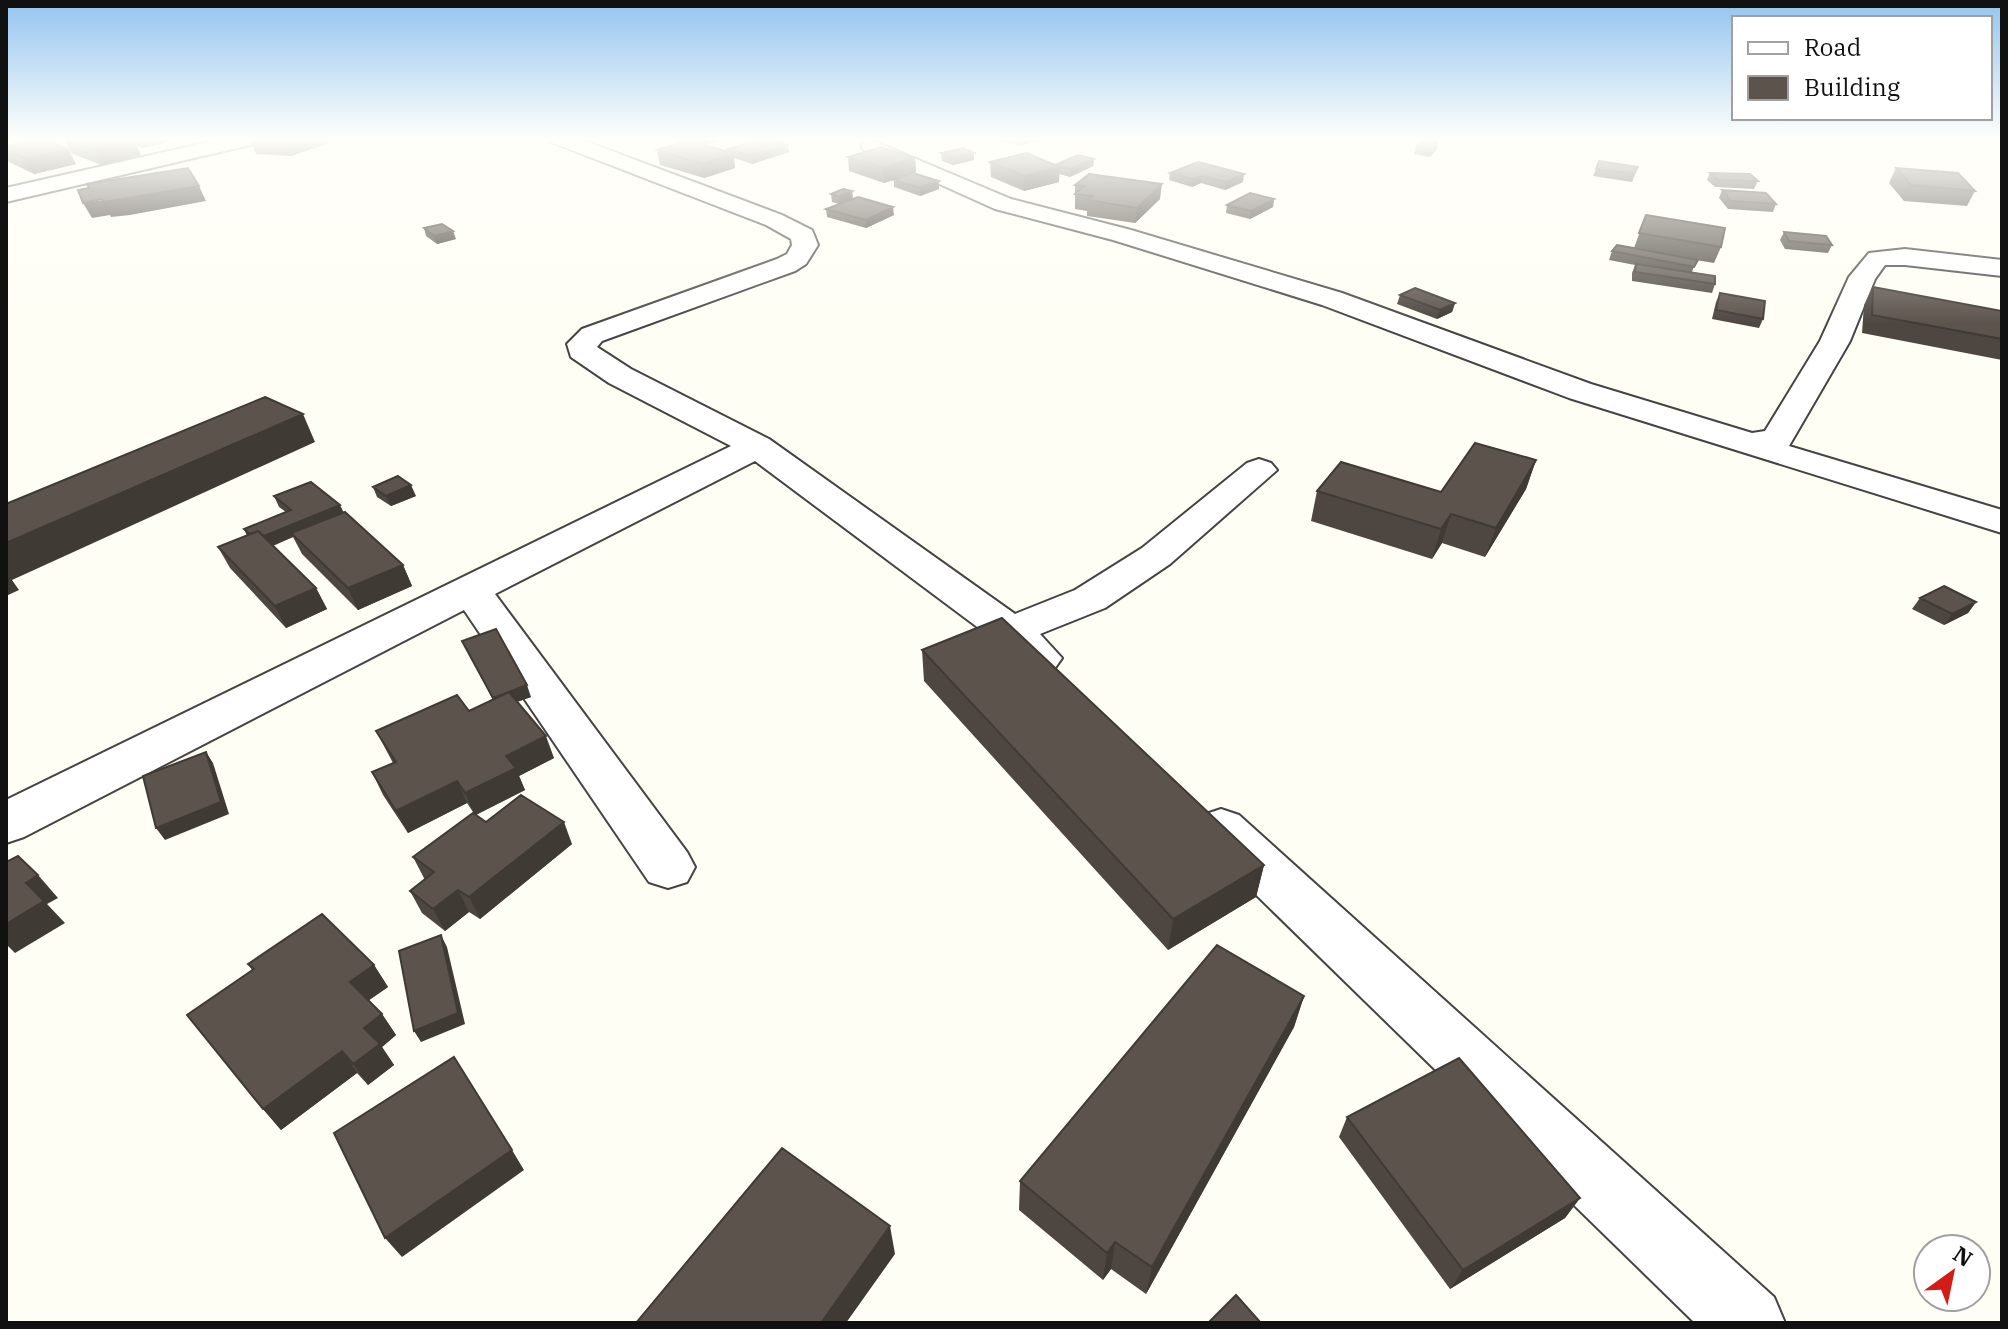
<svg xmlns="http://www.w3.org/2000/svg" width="2008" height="1329" viewBox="0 0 2008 1329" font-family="'IBM Plex Serif',serif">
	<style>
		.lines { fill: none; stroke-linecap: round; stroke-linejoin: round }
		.minor-casing { stroke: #444; stroke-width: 4 }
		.minor { fill: #fff; fill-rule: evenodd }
		.wall { fill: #4e4741 }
		.shaded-wall { fill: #403a35 }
		.building { fill: #5b534c; stroke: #403a35; stroke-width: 2 }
	</style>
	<rect width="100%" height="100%" fill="#fffef5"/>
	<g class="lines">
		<g class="minor-casing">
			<path id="minor" d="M226,138h38l-10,6 -248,58v-14z
				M548,138h29l205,77 30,15 6,15 -12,19 -11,7 -193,70 -5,6 34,22 138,70 246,175 60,-24 67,-42 105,-85 12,-4 12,4 6,7 -107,94 -65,44 -65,26 22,24 -7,10c-28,8 -40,-9 -59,-27l-241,-180 -260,133 192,258 8,15 -8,15 -19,6 -19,-6 -185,-272 -440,227 -18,6v-43l725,-354 -122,-63 -38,-26 -4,-13 15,-15 195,-70 10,-5 5,-9 -1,-6 -25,-14 -215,-83z
				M871,140l140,59 120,31 211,63 249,91 161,49 13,-2 55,-90 29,-64 20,-24 36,-4 97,11v16l-97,-11h-20l-10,14 -25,62 -61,105 213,64v23l-433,-135 -247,-93 -209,-65 -118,-31 -131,-59 -3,-4 3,-4z
				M1221,809l18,6 535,482 11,26h-90l-492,-480 -8,-14 8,-14z"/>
		</g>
		<use href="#minor" class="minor"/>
	</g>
	<path class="wall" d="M68,138h110l1,1 -35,9 -8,-2 5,9 -40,10 -30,-12 -7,-14z
		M255,138h72l2,5 -38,13 -35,-2 -6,-15z
		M680,138h37v3l-13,4 24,7v-3l61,3 -37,12 -18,-6 1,10 -31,10 -44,-13 -3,-15 27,-8 -3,-1z
		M1002,138h45l-28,8 -17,-5z
		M6,146l62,3 8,15 -42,10 -25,-12 -3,-5z
		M1416,147l21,2 -7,8 -16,-3z
		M941,153h33v7l-21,5 -11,-4z
		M848,157l67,1 1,14 -2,1 25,8v8l-19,7 -26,-9v-7l-10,3 -35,-12z
		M1094,159l-1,7 -23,11 -11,-3v8l-35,9 -33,-14 -1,-15 65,3z
		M1198,162l45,20 -18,8 -24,-7 -9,4 -23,-7 1,-7z
		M1638,167l-6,15 -39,-6 3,-7z
		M1896,168l79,23 -8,15 -63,-5 -15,-18z
		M1710,173l48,8 -4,8 -39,-2 -8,-7z
		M1075,185l85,14 -25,24 -48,-7v-5l-12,-2z
		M1722,190l54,14 -3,8 -45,-3 -9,-11z
		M852,191l1,8 41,16 -28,13 -39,-11 -1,-8 13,-5 -7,-2 -1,-8z
		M1274,199l-1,8 -23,12 -24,-6 1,-8z
		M1646,215l75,32 -7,16 -18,-3 -4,12 23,12 -3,9 -80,-12v-8l3,-8 -26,-5 3,-9 22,-3z
		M424,228l32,11 -19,5 -11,-8z
		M1784,232l48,13 -4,8 -43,-4 -5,-9z
		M1873,287l129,24v49l-140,-27 2,-28z
		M1720,293l43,26 -4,9 -47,-9 4,-17z
		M1400,295l55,8 -3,9 -15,7 -40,-15z
		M1536,460l-10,29 -41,68 -43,-14 -10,16 -121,-38 6,-30 124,1z
		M373,487l43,9 -25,10 -14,-9z
		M274,496l69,17 60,52 9,21 -54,24 -56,-56 -9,-17 -20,9 43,42 11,21 -41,19 -56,-60 -12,-21 29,-11 -3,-7 42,-17 -7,-5z
		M1920,598l56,4 -8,11 -24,12 -32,-16z
		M462,641l69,56 -14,5 37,56 -35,18 6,14 -49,25 10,7 86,22 -92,75 -11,-7 -24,19 -23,-18 -12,-22 15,-11 -12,-23 62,-42 -8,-12 -59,30 -25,-38 -11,-23 21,-9 -17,-32 93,-20 24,-11z
		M922,650l342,215 -8,32 -88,53 -244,-269z
		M248,964l126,1 14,22 -19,13 13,14 14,21 -14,12 12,18 -26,20 -11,-12 -76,57 -18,-21 -11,-139z
		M1304,996l-10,31 -148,267 -35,-25 -8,11 -84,-70 1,-29z
		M1347,1117l233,81 -15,20 -115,71 -111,-152z"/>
	<path class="shaded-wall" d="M149,138h29l1,1 -35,9 -4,-8z
		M296,138h31l2,5 -38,13 -6,-15z
		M365,138h14l-13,3z
		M703,138h14v3l-19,6 -1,-7z
		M1021,138h26l-28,8v-7z
		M134,141l7,14 -40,10 -7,-15z
		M1438,141l-1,8 -7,8 2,-8z
		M788,145l1,7 -37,12 -1,-8z
		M68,149l8,15 -42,10 -8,-15z
		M733,153l2,15 -31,10 -2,-14z
		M974,153v7l-21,5v-7z
		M915,158l1,14 -32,11 -1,-15z
		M1094,159l-1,7 -23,11v-8z
		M1060,167l-1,15 -35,9v-15z
		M1244,174l-1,8 -18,8 1,-8z
		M1202,176l-1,7 -9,4 1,-8z
		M939,181v8l-19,7v-8z
		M1162,184l-2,15 -25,24 2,-15z
		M199,186l7,15 -76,14 -19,2 -1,-2 -18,3 -9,-15z
		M852,191l1,8 -13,5 -1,-7z
		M1274,199l-1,8 -23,12 1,-8z
		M893,207l1,8 -28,13v-8z
		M453,231l3,8 -19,5 -3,-8z
		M1455,303l-3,9 -15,7 3,-9z
		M303,414l12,28 -303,138 7,10 -13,6v-53z
		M1536,460l-10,29 -41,68 11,-29z
		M411,485l5,11 -25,10 -5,-10z
		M340,505l5,10 -54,18 2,4 -32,13 -6,-10z
		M1451,514l-9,29 -10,16 9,-30z
		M403,565l9,21 -54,24 -10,-22z
		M316,588l11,21 -41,19 -11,-22z
		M1976,602l-8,11 -24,12 8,-11z
		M527,685l4,12 -34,12 -4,-11z
		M546,736l8,22 -35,18 6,14 -50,25 -10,-22 41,-37z
		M206,752l7,11 16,51 -64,26 -9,-12z
		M457,781l10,22 -59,30 -12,-22z
		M564,822l8,22 -92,75 -11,-22z
		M1264,865l-8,32 -88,53 5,-31z
		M38,875l20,23 -11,6 18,19 -50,30 -9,-9v-20l20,-41z
		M458,890l11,22 -24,19 -12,-22z
		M441,935l6,12 18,77 -44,18 -7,-11z
		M374,965l14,22 -23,16 -15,-21z
		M1304,996l-10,31 -148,267 6,-27z
		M382,1014l14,21 -14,12 12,18 -26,20 -15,-21 11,-36z
		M342,1051l15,22 -76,57 -18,-21z
		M512,1150l12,20 -122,87 -17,-19z
		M1580,1198l-15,20 -115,71 13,-19z
		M890,1226l5,28 -49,69h-25z
		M1115,1242l-4,27 -8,11 4,-27z"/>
	<path class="building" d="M42,138l26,11 -42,10 -20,-9v-4z
		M68,138h58l8,3 -40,9 -30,-11z
		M255,138h41l-11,3 -35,-2z
		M764,138l24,7 -37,11 -23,-7z
		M1422,139l16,2 -6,8 -16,-2z
		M688,141l45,12 -31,11 -45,-14z
		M881,147l34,11 -32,10 -35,-11z
		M963,148l11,5 -21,5 -12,-5z
		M1026,153l34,14 -36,9 -34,-14z
		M1078,155l16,4 -24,10 -15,-4z
		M1599,161l39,6 -4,7 -38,-5z
		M1198,162l46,12 -18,8 -24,-6 -9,3 -23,-6z
		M188,168l11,18 -77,13 -19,3 -1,-3 -19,4 -5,-13 11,-2 -2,-4z
		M1896,168l62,5 17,18 -64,-6z
		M913,173l26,8 -19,7 -26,-8z
		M1710,173l40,1 8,7 -40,-1z
		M1089,174l73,10 -25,24 -49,-8 4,-4 -17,-2 9,-8 -9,-1z
		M843,189l9,2 -13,6 -8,-3z
		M1722,190l44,3 10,11 -45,-3z
		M1250,193l24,6 -23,12 -24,-6z
		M858,197l35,10 -27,13 -40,-11z
		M1646,215l79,13 -4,19 -82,-14z
		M442,224l11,7 -19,5 -10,-8z
		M1784,232l42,4 6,9 -43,-4z
		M1617,245l81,15 -4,7 -82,-16z
		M1636,264l79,12v8l-80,-12z
		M1873,287l129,24v28l-130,-24z
		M1415,288l40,15 -15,7 -40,-15z
		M1720,293l45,8 -2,18 -47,-9z
		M265,397l38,17 -297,129v-39z
		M1475,443l61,17 -40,68 -45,-14 -10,15 -124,-38 24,-29 100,30z
		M398,476l13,9 -25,11 -13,-9z
		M311,482l29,23 -76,31 -6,-5 -8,3 -6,-5 47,-19 -17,-14z
		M345,512l58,53 -55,23 -57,-55z
		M258,531l58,57 -41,18 -57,-59z
		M1944,586l32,16 -24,12 -32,-16z
		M1002,618l262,247 -91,54 -251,-269z
		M496,629l31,56 -34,13 -31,-57z
		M509,692l37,44 -40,20 10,12 -51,25 -8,-12 -61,30 -24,-39 24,-10 -20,-31 81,-36 12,16z
		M206,752l15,50 -65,26 -13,-52z
		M521,795l43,27 -95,75 -11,-7 -25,19 -23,-18 24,-19 -21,-15 60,-44 13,9z
		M18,856l20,19 -12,8 18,18 -38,23v-62z
		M322,914l52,51 -24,17 32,32 -18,14 16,16 -27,20 -11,-13 -79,58 -76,-94 67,-46 -6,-5z
		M441,935l17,78 -44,18 -15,-80z
		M1217,945l87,51 -152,271 -37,-25 -8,11 -87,-72z
		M454,1057l58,93 -127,88 -51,-105z
		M1459,1058l121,140 -117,72 -116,-153z
		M782,1148l108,78 -69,97h-185z
		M1236,1295l25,28h-53z"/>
	<linearGradient id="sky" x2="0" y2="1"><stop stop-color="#93c4f0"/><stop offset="0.43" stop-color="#fffffa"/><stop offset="1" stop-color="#fffffa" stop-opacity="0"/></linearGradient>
	<rect width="2008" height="324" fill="url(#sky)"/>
	<rect width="2008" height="1329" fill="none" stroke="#111111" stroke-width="16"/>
	<rect x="1732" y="16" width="260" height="104" fill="#ffffff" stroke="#a0a0a0" stroke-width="2"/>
	<rect x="1748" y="42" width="40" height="12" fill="#ffffff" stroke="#a0a0a0" stroke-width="2"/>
	<text x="1804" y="56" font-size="24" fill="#111111">Road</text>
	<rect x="1748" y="76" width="40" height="24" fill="#5b534c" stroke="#a0a0a0" stroke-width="2"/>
	<text x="1804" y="96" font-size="24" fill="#111111">Building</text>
	<g transform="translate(1952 1273) rotate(33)"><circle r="38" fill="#ffffff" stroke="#a0a0a0" stroke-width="2"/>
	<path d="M0-6L14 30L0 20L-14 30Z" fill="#d31b17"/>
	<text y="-12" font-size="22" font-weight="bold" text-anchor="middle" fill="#111111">N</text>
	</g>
</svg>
